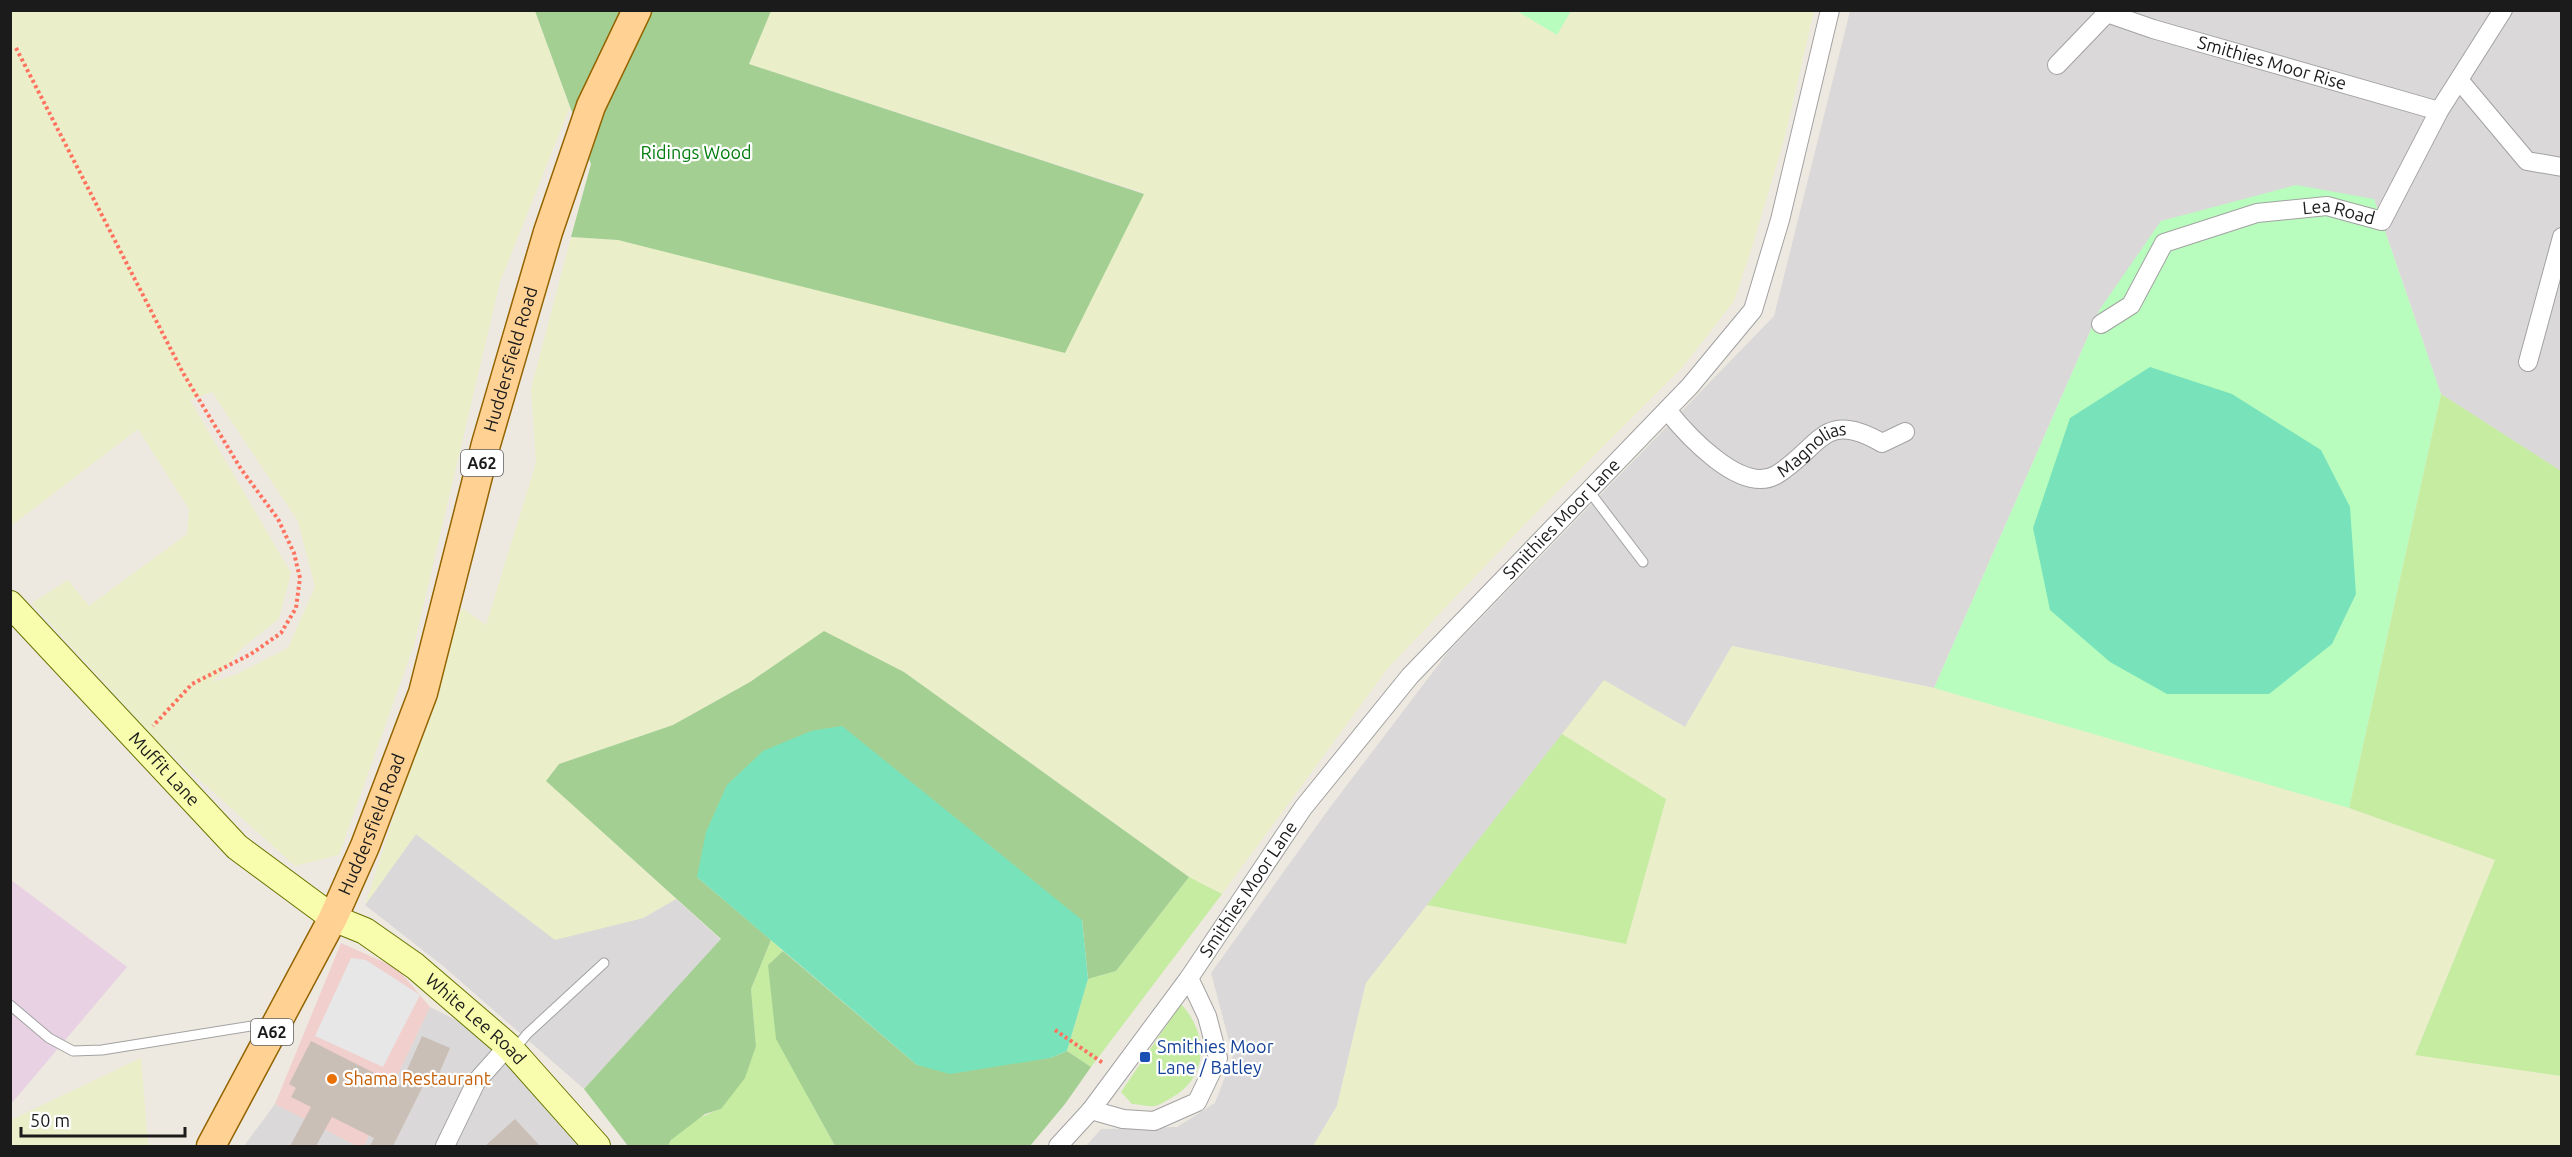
<svg xmlns="http://www.w3.org/2000/svg" width="2572" height="1157" viewBox="0 0 2572 1157" font-family="Ubuntu,sans-serif">
	<style>
		.residential { fill: #dad8d8 }
		.commercial { fill: #f1cfcd }
		.industrial { fill: #e7d1e3 }
		.farmland { fill: #ebefc9; fill-rule: evenodd }
		.grass { fill: #c5eca1 }
		.forest { fill: #a3d092 }
		.park { fill: #b8fdbe }
		.pitch { fill: #78e3bb }
		.parking { fill: #e7e7e7 }
		.building { fill: #cabfb6 }
		.lines { fill: none; stroke-linecap: round; stroke-linejoin: round }
		.service-casing { stroke: #a2a2a2; stroke-width: 11 }
		.minor-casing { stroke: #a2a2a2; stroke-width: 20 }
		.secondary-casing { stroke: #667500; stroke-width: 28 }
		.primary-casing { stroke: #936400; stroke-width: 31 }
		.path { stroke: #ff7260; stroke-width: 4; stroke-dasharray: 3 3; stroke-linecap: butt }
		.service { stroke: #fff; stroke-width: 9 }
		.minor { stroke: #fff; stroke-width: 18 }
		.secondary { stroke: #f8fdae; stroke-width: 26 }
		.primary { stroke: #ffd294; stroke-width: 28 }
		.transit-dot { fill: #1a4fb4; stroke: #fff; stroke-width: 2 }
		.food-dot { fill: #e8710a; stroke: #fff; stroke-width: 2 }
		.labels { text-anchor: middle; stroke-width: 4.5; stroke-linejoin: round; paint-order: stroke }
		.shield { fill: #fff; stroke: #5f5f5f; stroke-width: 1.5 }
		.shield-label { font-size: 16px; font-weight: bold; fill: #1b1b1b }
		.street-label { font-size: 18px; fill: #1b1b1b; stroke: #fff }
		.park-label { font-size: 18px; fill: #047e10; stroke: #fff }
		.transit-label { font-size: 18px; fill: #164399; stroke: #fff; text-anchor: start }
		.food-label { font-size: 18px; fill: #c56008; stroke: #fff; text-anchor: start }
	</style>
	<rect width="100%" height="100%" fill="#eee9e0"/>
	<path class="residential" d="M1850,11h711v460l-120,-77 -67,-195 -274,110 -166,379 -202,-42 -47,81 -81,-46 -238,302 -29,123 -24,40h-227l15,-17 76,-2 38,-24 18,-47 -22,-83 117,-163 120,-158 326,-336z
		M416,834l139,105 88,-21 33,-19 45,41 -137,149 -141,-123 -78,-61z
		M430,1007l78,39 89,100h-233z
		M275,1104l82,42h-113z"/>
	<path class="commercial" d="M341,943l56,25 33,39 -66,139h-7l-82,-42z"/>
	<path class="industrial" d="M11,880l116,87 -116,137z"/>
	<path class="farmland" d="M11,10l524,1 35,96 -70,175 -86,363 -75,210 -44,11 -137,-124 -126,-139 36,-23 21,26 98,-72 2,-25 -51,-80 -127,97zM212,392l86,129 17,66 -27,61 -51,26 -24,8 29,-34 37,-29 12,-46 -101,-173z
		M1517,10l40,25 14,-24h243l-29,125 -32,108 -19,57 -52,67 -155,154 -139,146 -166,226 -33,-17 -285,-205 -80,-40 -74,50 -77,43 -114,39 -12,17 129,118 -33,19 -88,22 -139,-106 -51,71 97,-297 24,17 50,-162 -5,-74 40,-152 47,3 526,-47 -395,-129 22,-53z
		M1732,646l202,42 415,120 146,52 -80,194 146,22v70h-1248l24,-40 29,-123 61,-78 199,39 40,-145 -104,-65 42,-54 81,47z
		M141,1058l7,85 5,3h-142v-26z"/>
	<path class="grass" d="M2441,394l120,77v605l-146,-21 80,-195 -146,-52z
		M1562,734l104,65 -40,145 -199,-39z
		M1189,877l33,17 -131,173 -24,-16 21,-72 28,-8z
		M771,940l12,11 -15,14 41,134 26,47h-167c8,-17 35,-31 53,-37l35,-63 -5,-57z
		M1181,1004c27,29 29,73 -10,94 -4,2 -11,7 -16,8 -7,1 -17,-2 -23,-2l-11,-12z"/>
	<path class="forest" d="M535,11h236l-22,53 395,130 -79,159 -447,-113 -47,-3 20,-73z
		M824,631l80,41 285,205 -73,94 -28,8 -6,-59 -385,-43 74,63 -20,49 5,57 -11,32 -24,31 -16,5 -34,26 -3,6h-40l-44,-57 137,-150 -175,-158 13,-17 114,-39 77,-43z
		M783,951l134,114 133,-7 17,-7 24,16 -26,37 -35,42h-195l-59,-107 -8,-74z"/>
	<path class="park" d="M1517,11l54,-1v1l-14,24z
		M2296,185l78,14 67,195 -92,414 -415,-120 166,-379 61,-88z"/>
	<path class="pitch" d="M2150,367l82,27 89,56 29,57 6,87 -24,50 -63,50h-102l-57,-32 -60,-52 -17,-82 37,-110z
		M842,726l240,194 6,59 -21,72 -17,7 -100,16 -33,-9 -220,-188 9,-45 21,-47 36,-34 48,-20z"/>
	<path class="parking" d="M351,958l15,2 54,35 -37,72 -68,-31z"/>
	<path class="building" d="M422,1036l28,12 -17,40 -9,-4 -31,62h-23l4,-8 -42,-21 -16,29h-26l21,-39 -20,-10 5,-9 -7,-4 22,-43 89,45z
		M515,1119l25,27h-55z"/>
	<g class="lines">
		<g class="service-casing">
			<path id="service" d="M1589,491l54,71
				M10,1005l39,33 24,13 29,-1 168,-27
				M514,1050l13,-16 77,-71"/>
		</g>
		<g class="minor-casing">
			<g id="minor">
				<path id="s1" d="M2105,10l2,3 46,16 286,82"/>
				<path d="M2057,65l50,-52"/>
				<path d="M2459,80l68,81 35,6"/>
				<path id="s2" d="M2101,324l30,-19 33,-62 93,-30 70,-7 55,15 57,-110 64,-101"/>
				<path d="M2528,362l34,-125"/>
				<path id="s3" d="M1667,410c19,24 74,85 109,65 44,-26 46,-67 106,-32l23,-11"/>
				<path d="M1091,1110l32,9 31,2 43,-19 21,-44 -11,-42 -18,-38"/>
				<path d="M445,1146l31,-64 32,-36"/>
				<path id="s4" d="M1058,1146l33,-36 98,-132 114,-170 107,-132 280,-290 63,-76 27,-90 50,-210"/>
			</g>
		</g>
		<g class="secondary-casing">
			<g id="secondary">
				<path id="s5" d="M10,604l227,243 96,71 32,13 50,35 93,80 89,100"/>
			</g>
		</g>
		<g class="primary-casing">
			<g id="primary">
				<path id="s6" d="M211,1146l122,-228 32,-72 58,-153 63,-249 62,-212 43,-126 46,-96"/>
			</g>
		</g>
		<path class="path" d="M16,48l167,325 58,96 37,50 16,34 6,25 -4,30 -15,25 -30,21 -59,30 -39,42
			M1055,1030l48,33"/>
		<use href="#service" class="service"/>
		<use href="#minor" class="minor"/>
		<use href="#secondary" class="secondary"/>
		<use href="#primary" class="primary"/>
	</g>
	<rect class="transit-dot" x="1139" y="1051" width="12" height="12" rx="3"/>
	<circle class="food-dot" cx="332" cy="1079" r="6"/>
	<g class="labels">
		<g class="shield">
			<rect x="461" y="450" width="42" height="26" rx="4.5"/>
			<rect x="251" y="1019" width="42" height="26" rx="4.5"/>
		</g>
		<g class="shield-label">
			<text x="482" y="469">A62</text>
			<text x="272" y="1038">A62</text>
		</g>
		<g class="street-label">
			<text dy="6" stroke="none"><textPath href="#s1" startOffset="176">Smithies Moor Rise</textPath></text>
			<text dy="6" stroke="none"><textPath href="#s2" startOffset="286">Lea Road</textPath></text>
			<text dy="6" stroke="none"><textPath href="#s6" startOffset="846">Huddersfield Road</textPath></text>
			<text dy="6" stroke="none"><textPath href="#s3" startOffset="180">Magnolias</textPath></text>
			<text dy="6" stroke="none"><textPath href="#s4" startOffset="806">Smithies Moor Lane</textPath></text>
			<text dy="6" stroke="none"><textPath href="#s5" startOffset="226">Muffit Lane</textPath></text>
			<text dy="6" stroke="none"><textPath href="#s6" startOffset="360">Huddersfield Road</textPath></text>
			<text dy="6" stroke="none"><textPath href="#s4" startOffset="320">Smithies Moor Lane</textPath></text>
			<text dy="6" stroke="none"><textPath href="#s5" startOffset="628">White Lee Road</textPath></text>
		</g>
		<g class="park-label">
			<text x="696" y="159">Ridings Wood</text>
		</g>
		<g class="transit-label">
			<text x="1157" y="1053">Smithies Moor<tspan x="1157" dy="21">Lane / Batley</tspan></text>
		</g>
		<g class="food-label">
			<text x="344" y="1085">Shama Restaurant</text>
		</g>
	</g>
	<rect width="2572" height="1157" fill="none" stroke="#1b1b1b" stroke-width="24"/>
	<path d="M21 1127v9h164v-9" fill="none" stroke="#1b1b1b" stroke-width="3"/>
	<text x="30" y="1127" font-size="18" fill="#1b1b1b" stroke="#ffffff" stroke-width="4.5" paint-order="stroke">50 m</text>
</svg>
